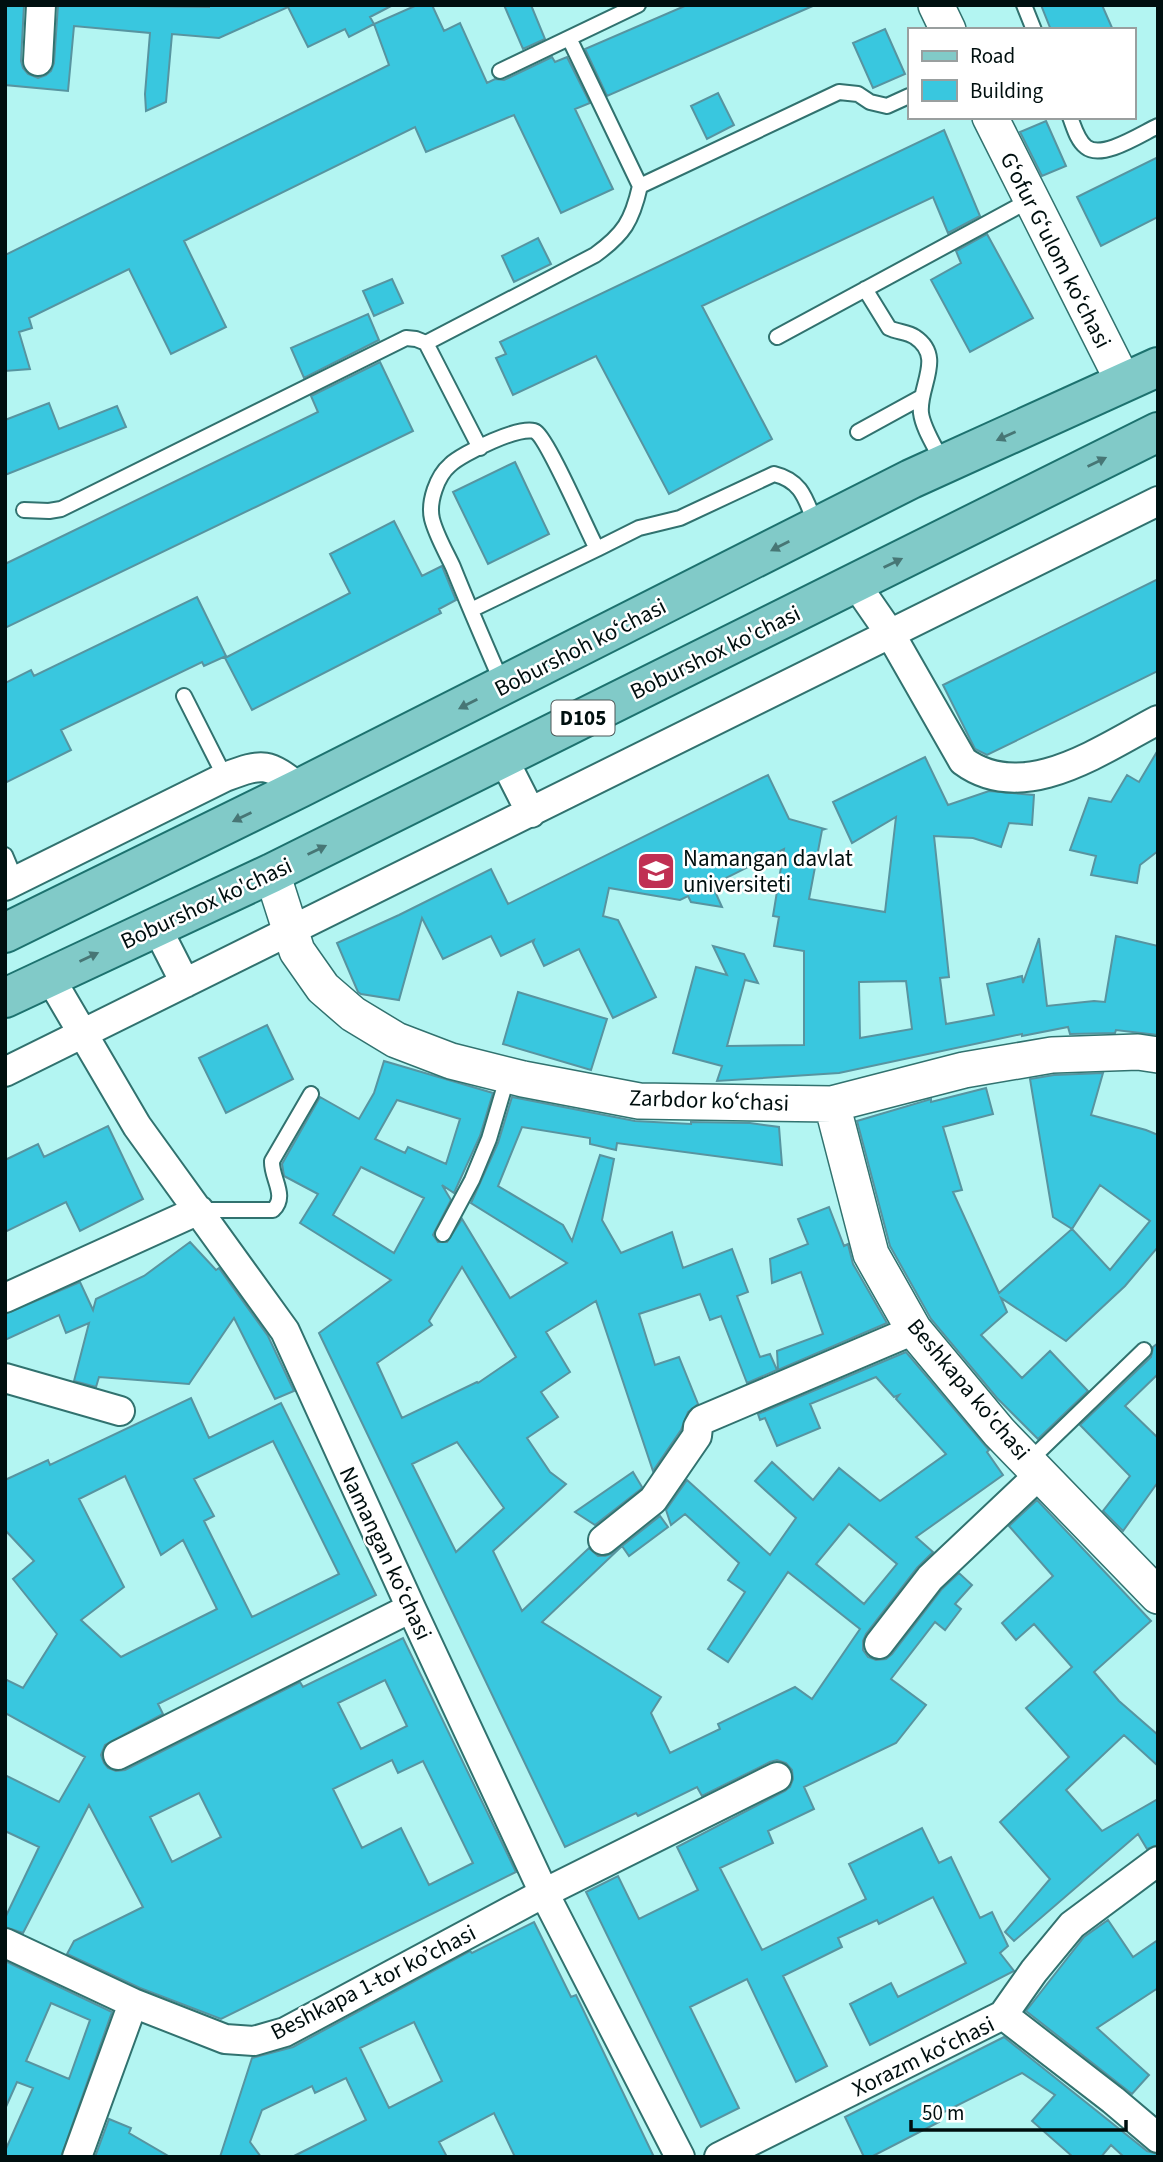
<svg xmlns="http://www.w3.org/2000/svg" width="1163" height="2162" viewBox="0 0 1163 2162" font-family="'Source Sans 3',sans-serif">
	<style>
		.building { fill: #39c7df; stroke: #5794a0; stroke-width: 2; fill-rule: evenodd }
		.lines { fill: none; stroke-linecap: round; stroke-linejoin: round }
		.service-casing { stroke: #31726f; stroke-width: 18 }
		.minor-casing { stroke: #31726f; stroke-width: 32 }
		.tertiary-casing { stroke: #31726f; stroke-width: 38 }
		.primary-casing { stroke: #1d726f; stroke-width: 42 }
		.service { stroke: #fff; stroke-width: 14 }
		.minor { stroke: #fff; stroke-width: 28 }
		.tertiary { stroke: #fff; stroke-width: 35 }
		.primary { stroke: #81cac8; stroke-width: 38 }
		.oneway { fill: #477675 }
		.labels { text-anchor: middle; stroke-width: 5; stroke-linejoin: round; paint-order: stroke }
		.shield { fill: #fff; stroke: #4c5757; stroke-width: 2 }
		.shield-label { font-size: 21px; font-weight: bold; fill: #000f0f }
		.street-label { font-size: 23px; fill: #000f0f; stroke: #fff }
		.poi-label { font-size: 23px; fill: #000f0f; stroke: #fff; text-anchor: start }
	</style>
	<rect width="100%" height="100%" fill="#b3f5f2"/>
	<path class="building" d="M5,5h19l-3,56 2,7 5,6 10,4 8,-3 5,-4 3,-8 4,-58 151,2v-2h184l-23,12 4,7 -25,13 -4,-8 -37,18 -20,-40 -69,31 -47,-4 -6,68 -20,9 -1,-17 5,-61 -76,-7 -6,65 -63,-6z
		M417,5h15l12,26 16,-8 27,60 8,-4 9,1 48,-23 3,5 12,-5 23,46 -15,6 38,80 -52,24 -47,-98 -88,37 -11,-25 -231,114 42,86 -55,27 -42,-85 -100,49 3,10 -13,4 11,37 -25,2v-116l384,-190 -15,-41z
		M504,5h27l14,34 -22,10z
		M687,5h128l-208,91 -22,-47z
		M1041,5h61l11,25h-62z
		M885,29l20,45 -32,14 -20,-45z
		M718,93l16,32 -27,14 -16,-33z
		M1046,121l20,45 -24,10 -22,-44z
		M944,130l36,86 -32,17 -15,-36 -231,109 70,133 -103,55 -73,-138 -83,39 -17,-37 10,-4 -6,-12z
		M1158,157v60l-57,29 -24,-49z
		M987,234l46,84 -63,34 -39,-72 30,-17 -5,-12z
		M538,238l13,26 -37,18 -12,-26z
		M392,279l11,24 -29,13 -11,-25z
		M368,314l11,26 -75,38 -13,-30z
		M380,362l33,69 -408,197v-64l313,-152 -7,-16z
		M49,403l10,26 58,-23 9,21 -121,48v-55z
		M515,462l34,72 -61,30 -35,-72z
		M394,521l28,55 20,-10 14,34 -17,9 2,4 -189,97 -27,-52 125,-65 -20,-39z
		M1158,579v92l-171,84 -12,-6 -32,-64z
		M197,597l29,59 -22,10 -2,-4 -141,68 10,20 -66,33v-100l26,-13 3,6z
		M1158,750v101l-18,14 -3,18 -46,-8 5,-19 -26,-6 19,-52 22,4 16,-27 12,7z
		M925,757l23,48 41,-14 45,4 -2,30 -23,-2 -8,24 -28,-9 -39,-2 15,141 -9,1 6,46 48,-9 -7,-31 35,-8 1,7 16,-45 8,68 47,-5 11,1 11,-66 42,10v89l-42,-5 -1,3 -45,1 -2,-7 -46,9v-2l-183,39 -122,8 5,-15 -49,-13 23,-86 31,8 -14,-29 31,8 14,29 -13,-3 -18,66 77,-1v-94l-30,-5 5,-29 -6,-1 11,-67 -72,36 10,22 -31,-5 -3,-6 -8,4 -71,-12 -6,28 15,4 38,77 -43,21 -34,-69 -35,17 -11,-23 1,-3 -33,16 -10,-20 -48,23 -21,-41 -23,82 -38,-6 -3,-2 -21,-49 62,-28 92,-46 17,35 260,-129 21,44 36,10 -3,1 -13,69 76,13 11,-95 -44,26 -19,-41zM906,981l6,48 -52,9 -1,-56z
		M518,992l89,27 -16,51 -88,-26z
		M267,1025l26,54 -67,34 -27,-55z
		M384,1061l109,32 -13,43 -26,57 -12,-8 9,15 -18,35 5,7h9l15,-23 48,79 57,-35 -96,-60 27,-60 14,-46 123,24 56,3v-2l59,1 29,4 3,38 -165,-22 -1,7 -26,-6v-6l-68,-11 -24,59 65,39 9,16 28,-86 14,4 -12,61 19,33 51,-21 11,36 49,-19 16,43 -11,4 23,61 10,-3 7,16 -30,13 -26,-67 -11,4 -10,-26 -61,20 16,51 24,-8 19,47 -10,8 -7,18 -28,41 -57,-170 -50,31 24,40 -29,20 17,25 -31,21 23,34 16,12 -73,67 29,60 67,-63 9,8h7l8,-3 47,-37 8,11 -39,29 -7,-10 -80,76 119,75 -10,16 19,40 50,-24 -2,-5 77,-37 17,12 48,-70 -72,-57 -60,90 -20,-13 37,-57 -17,-12 11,-17 -54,-49 -14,11 -5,-15 21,-30 83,75 26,-37 -41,-37 17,-19 41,38 26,-32 41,33 66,-47 -50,-55 3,-4 -5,2 -18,-20 -66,27 10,24 -43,18 -12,-28 -5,2 -2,-6 148,-62 83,98 -2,2 16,23 -87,62 17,15 -16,16 -51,66 -3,7v9l5,7 8,3 10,-1 6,-5 50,-65 17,-16 13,12 -17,19 6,5 -16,21 -10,-8 -44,57 35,26 -30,38 -92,44 10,22 -46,22 5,12 -53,25 42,82 104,-51 -17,-35 73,-36 17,35 12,-6 29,61 12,-6 16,34 -8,7 14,18 -144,74 -20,-41 41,-21 7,14 68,-34 -33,-66 -54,27 -2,-4 -39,18 4,9 -59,29 44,90 -31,16 -49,-103 -57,28 49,101 -38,19 -115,-235 32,-16 21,43 59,-29 -21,-43 108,-56 5,-4 3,-8 -1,-9 -6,-7 -9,-3 -7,2 -68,34 -5,-9 -59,29 -2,-3 -71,34 -246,-514 72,-53 -91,-57 18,-29 -34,-18 -2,-12 38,-67 39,22 15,-26zM397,1100l63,19 -14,45 -38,-17 -3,6 -30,-14zM361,1167l63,31 -30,55 -61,-38zM462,1267l54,90 -38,26 -1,-1 -75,36 -25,-55 55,-38 -3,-4zM457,1442l47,66 -48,44 -44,-88zM849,1524l48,40 -33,40 -48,-40z
		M1103,1073l-12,42 55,15 12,5v112l-33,39 -59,55 -65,-43 6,14 -26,23 41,43 28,-27 38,40 -50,48 -41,-41 -66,-79 -41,-73 -33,-125 74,-22v3l55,-14 7,26 -50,13 19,63 -9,2 46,101 73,-64 -19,-12 -23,-138 24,-4zM1100,1185l50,36 -40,49 -38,-41z
		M108,1126l35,73 -63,32 -14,-29 -61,30v-72l33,-16 6,13z
		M829,1207l15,39 4,-2 5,20 34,59 -109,47 -1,-19 46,-17 -22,-62 -29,11 -2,-24 38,-15 -10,-25z
		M190,1242l26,28 3,-2 49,68 26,55 -19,8 -41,-81 -45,66 -90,-7 -3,10 -22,-6 15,-58 -23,10 -7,-18 -54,25v-26l75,-32 13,28 3,-11 48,-23z
		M1158,1343v31l-33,32 33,32v44l-35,49 -20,-20 27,-35 -50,-51 71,-68 2,-10z
		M191,1398l18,40 72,-35 95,192 -218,109 5,10 -58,31 -4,10 3,8 4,5 8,3 9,-1 175,-88 3,5 100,-49 113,234 -295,147 -81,-31 -73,-34 7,-13 69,-34 -54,-102 -66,128 -18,-6v-9l34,-71 -34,-16v-56l54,27 26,-45 -80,-44v-34l18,9 34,-54 -44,-55 21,-18 -29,-31v-50l43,-20 2,5zM273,1441l66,133 -87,43 -48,-96 10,-5 -20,-37zM125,1476l36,79 22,-15 34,69 -96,48 -40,-37 43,-33 -45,-88zM385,1680l22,46 -46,23 -23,-46zM392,1760l6,13 25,-12 50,102 -44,22 -28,-57 -39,20 -29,-59zM199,1793l22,44 -49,25 -22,-45z
		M633,1472l9,15 -1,2 -46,36 -20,-13z
		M1037,1500l114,121 -57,51 25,29 39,34v31l-34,-31 -58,55 36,41 56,-32v46l-11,4 -9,-15 -124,107 -9,-9 45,-53 -50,-57 69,-65 -43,-49 46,-41 -38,-43 -18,16 -14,-17 51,-47 -44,-50z
		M1108,1920l25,37 25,-17v48l-61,40 52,47 -17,19 -106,-83 58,-74z
		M534,1922l37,75 5,-2 78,162h-139l-21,-44 -55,29 8,15h-155l74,-37 -20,-42 -31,15 -3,-7 -50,24 -12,32 11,15h-41l32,-99 41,-11 177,-96 2,2zM414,2022l28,59 -53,27 -29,-60z
		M5,1961l107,51 -51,145h-56v-6l28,-63 -16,-6 -12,27zM51,2003l39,17 -21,59 -43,-18z
		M1004,2037l143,114 11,3v3h-34l-13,-12 -10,12h-28l-41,-36 23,-26 -33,-22 -86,43 3,6 -68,35h-7l-19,-40z
		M109,2119l22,9 -2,5 41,24h-75z"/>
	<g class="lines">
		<g class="service-casing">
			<path id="service" d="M1024,5l10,25
				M569,38l71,148 199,-94 19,2 12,8 17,4 22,-10
				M500,71l138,-66
				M1070,117c4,10 7,23 16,30 16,13 55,-13 72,-21
				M865,289l24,39c8,4 19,4 26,9 30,20 3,50 6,76 2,16 15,35 22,50
				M777,337l253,-137
				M426,343l169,-88c29,-21 37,-34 45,-69
				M858,432l62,-34
				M24,510l25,1 12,-2 345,-171 10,1 10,4 54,105
				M597,549l42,-21 41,-10 94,-44c29,7 32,27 42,51
				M471,610l126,-61c-10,-19 -49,-109 -61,-117 -12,-9 -75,22 -86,33 -13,11 -22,37 -18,54 4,16 14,33 21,48 16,40 33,79 50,118
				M184,696l41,81
				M5,855l11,26
				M199,1210h74c15,-14 -2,-32 -1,-49l39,-67
				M443,1234l29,-54 17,-41 19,-64
				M1028,1462l116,-112"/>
		</g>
		<g class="minor-casing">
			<path id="minor" d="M38,61l3,-56
				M855,583l36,52 72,126c61,45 139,-12 195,-41
				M503,758l28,55
				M5,886l220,-109c40,-15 42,-14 75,11
				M156,926l29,57
				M49,976l88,150 148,205 126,277 133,285 136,264
				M5,1072l1153,-571
				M5,1298l194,-88
				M5,1378l115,33
				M603,1540l50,-40 44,-64 1,-9 4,-7 212,-90
				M879,1644l51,-66 110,-104
				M118,1755l293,-147
				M5,1943l128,60 92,36 29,2 31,-9 259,-139 233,-116
				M1003,2015l110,85 45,38
				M77,2157l56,-154
				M719,2157l284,-142 31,-44 38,-46 86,-64"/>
		</g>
		<g class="tertiary-casing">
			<path id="tertiary" d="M936,5l12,25
				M990,117l134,266
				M272,873l25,78 26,37 30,26 43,26 55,21 72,18 116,22 193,3 132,-34 88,-15 86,-3 20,3
				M832,1104l39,150 43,76 85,102 159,164"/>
		</g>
		<g class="primary-casing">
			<path id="primary" d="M5,933l295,-145 611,-309 247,-112
				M5,998l267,-125 886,-441"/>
		</g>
		<use href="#service" class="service"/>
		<use href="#minor" class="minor"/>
		<use href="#tertiary" class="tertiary"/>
		<use href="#primary" class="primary"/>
	</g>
	<defs><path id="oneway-solid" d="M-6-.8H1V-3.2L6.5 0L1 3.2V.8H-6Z" transform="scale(1.75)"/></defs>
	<g class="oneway">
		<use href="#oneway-solid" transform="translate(1006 436) rotate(156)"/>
		<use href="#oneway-solid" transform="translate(1097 462) rotate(-26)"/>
		<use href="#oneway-solid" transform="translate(780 546) rotate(153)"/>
		<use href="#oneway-solid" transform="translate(893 563) rotate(-26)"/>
		<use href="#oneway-solid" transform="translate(468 704) rotate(153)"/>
		<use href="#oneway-solid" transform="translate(242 817) rotate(154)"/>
		<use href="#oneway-solid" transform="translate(317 850) rotate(-26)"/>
		<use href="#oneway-solid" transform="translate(89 957) rotate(-25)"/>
	</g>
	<defs>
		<g id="university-square" transform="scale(2.0125)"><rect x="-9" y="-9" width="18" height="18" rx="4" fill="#c03053" stroke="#fff"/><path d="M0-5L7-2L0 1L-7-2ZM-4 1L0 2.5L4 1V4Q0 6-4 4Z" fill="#fff"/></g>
	</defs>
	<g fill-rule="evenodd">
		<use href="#university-square" x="656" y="871"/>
	</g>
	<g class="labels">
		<rect class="shield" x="551.5" y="700.5" width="63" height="35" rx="5"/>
		<g class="shield-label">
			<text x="583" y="725">D105</text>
		</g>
		<g class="street-label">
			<text transform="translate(1056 250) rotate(63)" y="8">Gʻofur Gʻulom koʻchasi</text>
			<text transform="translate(580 647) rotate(-27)" y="8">Boburshoh koʻchasi</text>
			<text transform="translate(715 652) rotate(-26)" y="8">Boburshox ko'chasi</text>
			<text transform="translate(206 903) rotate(-25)" y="8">Boburshox ko'chasi</text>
			<text transform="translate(709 1100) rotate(2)" y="8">Zarbdor koʻchasi</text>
			<text transform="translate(969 1389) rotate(50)" y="8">Beshkapa ko'chasi</text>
			<text transform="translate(386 1553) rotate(65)" y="8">Namangan koʻchasi</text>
			<text transform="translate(373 1982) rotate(-27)" y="8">Beshkapa 1-tor koʼchasi</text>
			<text transform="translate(923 2056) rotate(-26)" y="8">Xorazm koʻchasi</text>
		</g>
		<g class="poi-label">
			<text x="683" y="866">Namangan davlat<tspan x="683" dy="26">universiteti</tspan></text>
		</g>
	</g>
	<rect width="1163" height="2162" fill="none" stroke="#000f0f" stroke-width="14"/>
	<rect x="908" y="28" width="228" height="91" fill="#ffffff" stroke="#999f9f" stroke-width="2"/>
	<rect x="922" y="51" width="35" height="10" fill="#81cac8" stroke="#999f9f" stroke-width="2"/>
	<text x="970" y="63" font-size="21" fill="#000f0f">Road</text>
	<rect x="922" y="80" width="35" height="21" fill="#39c7df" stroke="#999f9f" stroke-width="2"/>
	<text x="970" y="98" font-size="21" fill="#000f0f">Building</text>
	<path d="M911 2120v10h215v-10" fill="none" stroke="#000f0f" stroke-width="3.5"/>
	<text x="922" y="2120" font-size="21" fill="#000f0f" stroke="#ffffff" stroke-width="5" paint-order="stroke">50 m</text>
</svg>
